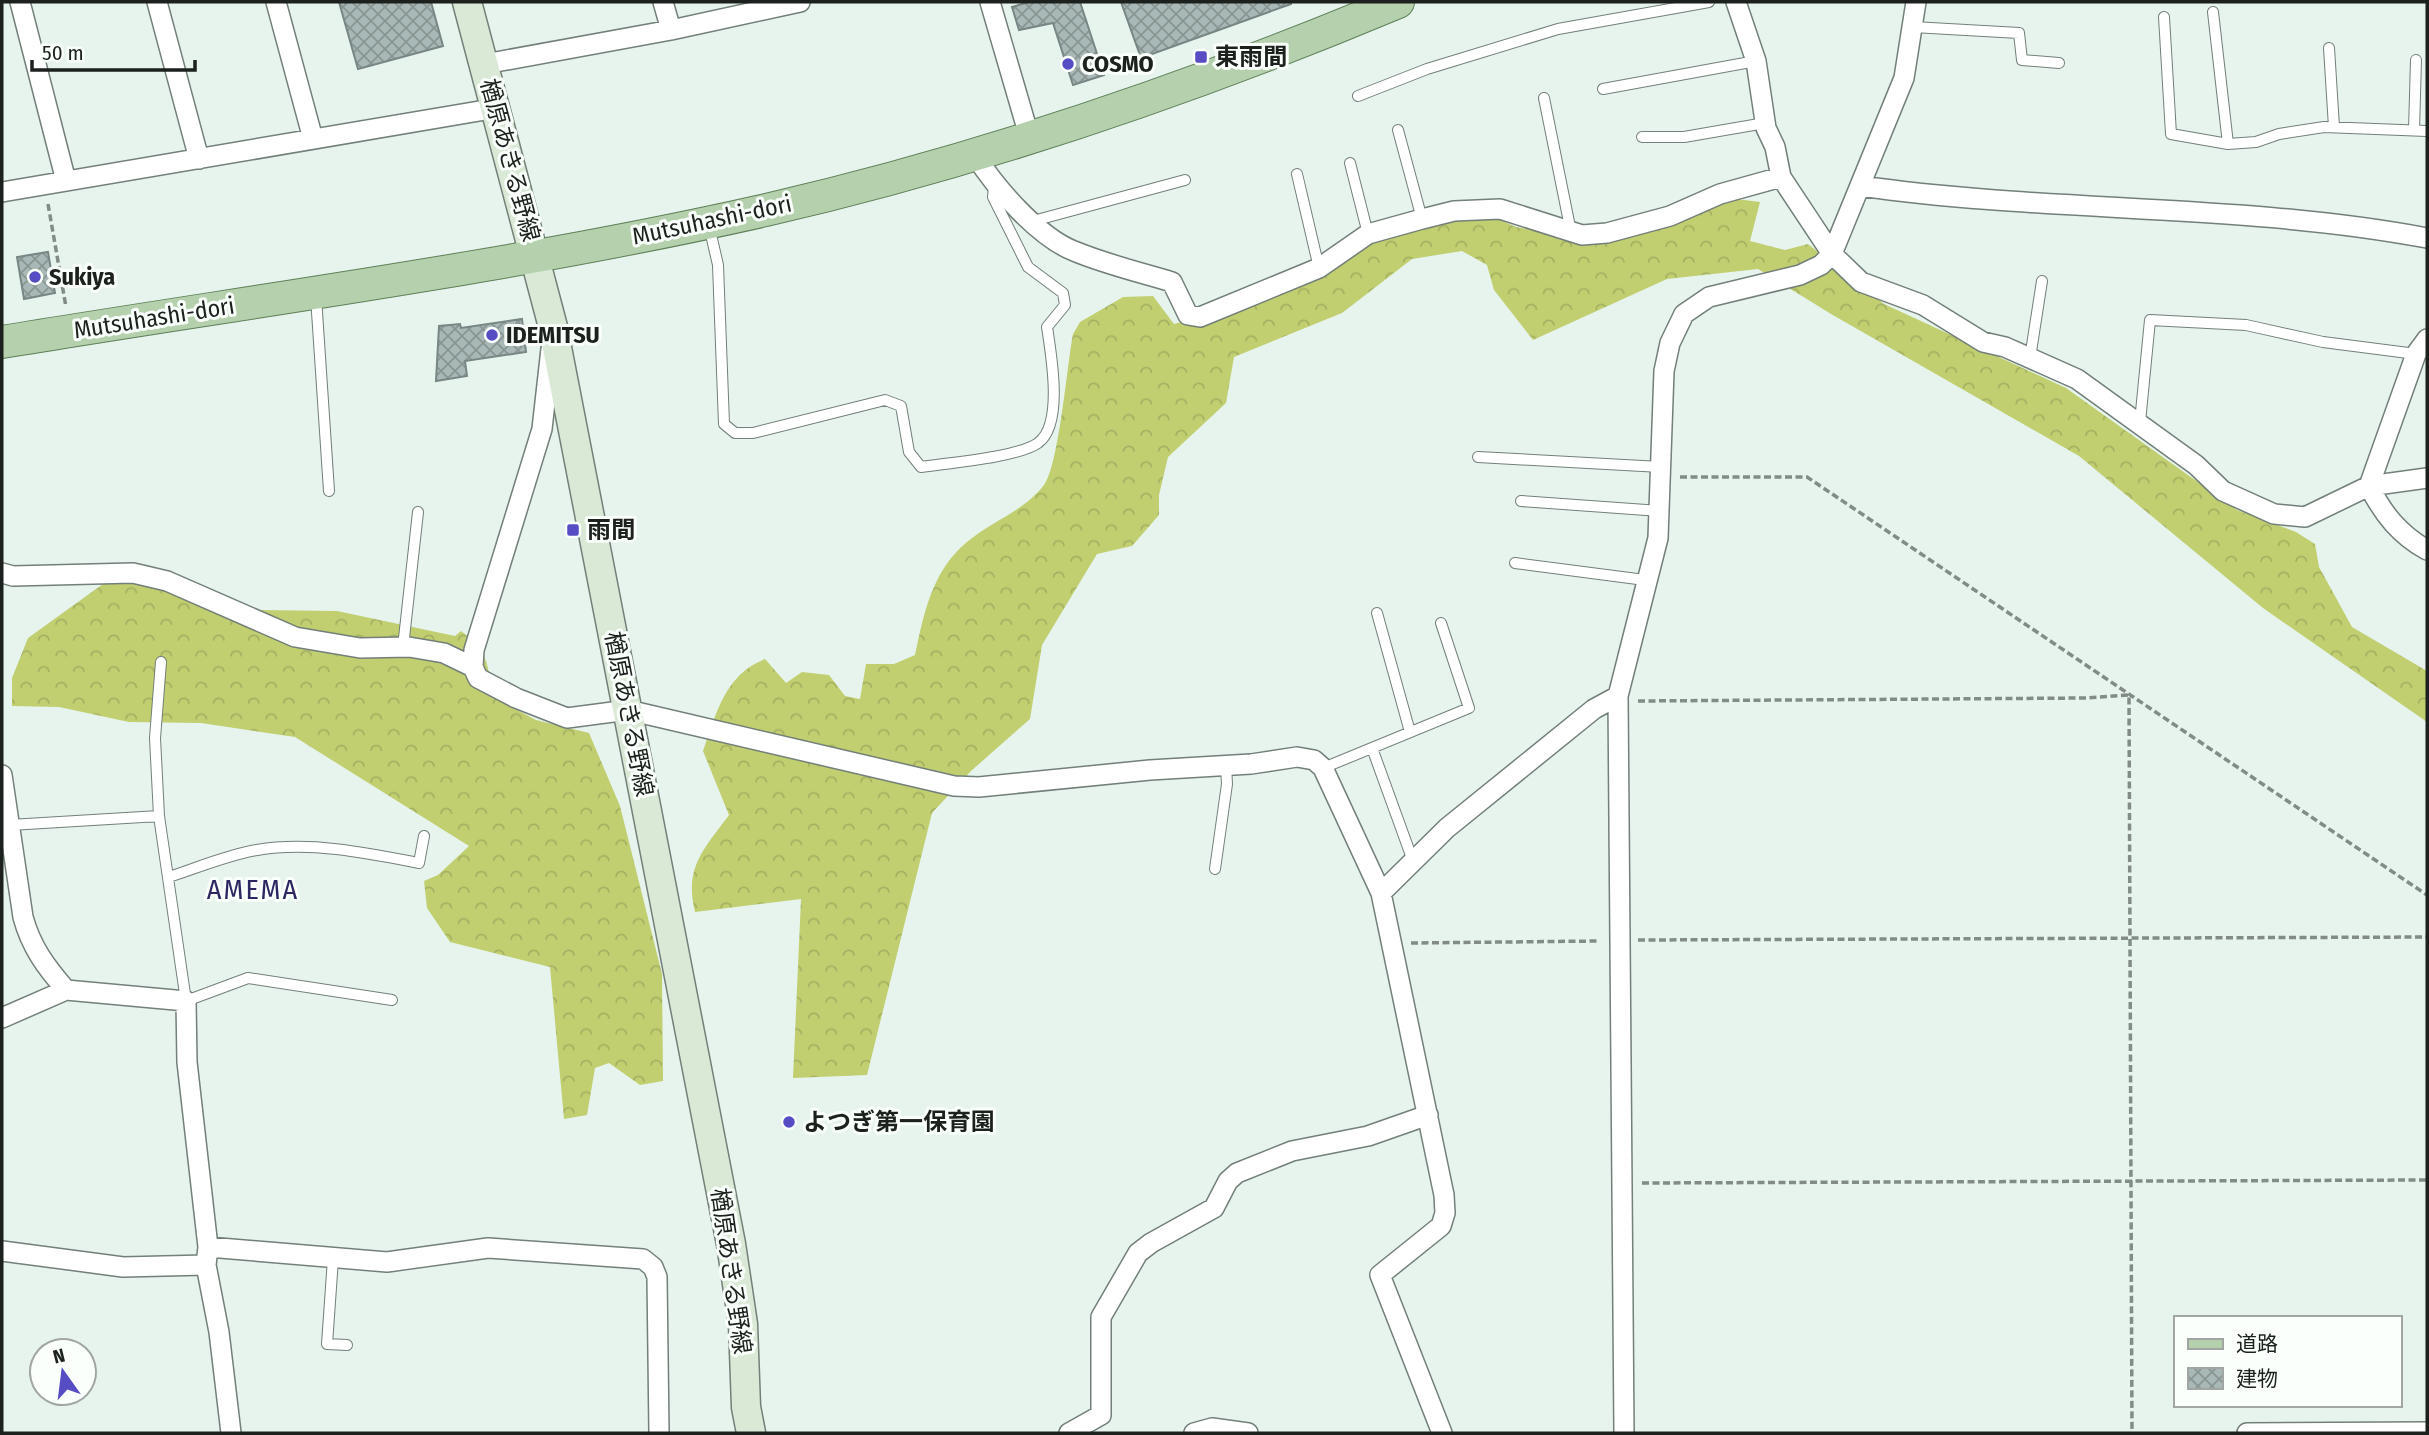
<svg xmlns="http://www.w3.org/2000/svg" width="2429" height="1435" viewBox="0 0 2429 1435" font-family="'Fira Sans Condensed','Noto Sans JP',sans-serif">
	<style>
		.forest { fill: url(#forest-crowns) }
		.building { fill: url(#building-cross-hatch); stroke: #788684; stroke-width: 2 }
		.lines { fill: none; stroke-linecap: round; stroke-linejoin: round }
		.lane-casing { stroke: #737f79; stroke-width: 12 }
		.street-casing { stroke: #737f79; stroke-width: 22 }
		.secondary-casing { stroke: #737f79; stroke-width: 31 }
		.primary-casing { stroke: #5e7f57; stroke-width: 34 }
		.path { stroke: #828b86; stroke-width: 3.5; stroke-dasharray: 7 3.5; stroke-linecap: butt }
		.lane { stroke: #fff; stroke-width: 10 }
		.street { stroke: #fff; stroke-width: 19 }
		.secondary { stroke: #dae8d6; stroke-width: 28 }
		.primary { stroke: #b4d0ad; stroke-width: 32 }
		.poi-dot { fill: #564cc4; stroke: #fafffc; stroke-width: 2.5 }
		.labels { text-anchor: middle; stroke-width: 6; stroke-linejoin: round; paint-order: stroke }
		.poi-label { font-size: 24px; font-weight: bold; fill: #1c211e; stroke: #fafffc; text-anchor: start }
		.street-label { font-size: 24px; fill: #1c211e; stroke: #fafffc }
		.quarter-label { font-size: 28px; letter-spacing: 2px; fill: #2a2761; stroke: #fafffc }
	</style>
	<defs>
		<pattern id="forest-crowns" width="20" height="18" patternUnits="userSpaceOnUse" patternTransform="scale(1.75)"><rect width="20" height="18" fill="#c1cf70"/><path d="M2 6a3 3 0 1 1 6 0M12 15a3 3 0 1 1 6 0" fill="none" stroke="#a5b161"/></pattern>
		<pattern id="building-cross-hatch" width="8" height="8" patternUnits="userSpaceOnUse" patternTransform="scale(1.75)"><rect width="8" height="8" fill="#a8b8b6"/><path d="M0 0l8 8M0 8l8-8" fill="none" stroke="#889593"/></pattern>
	</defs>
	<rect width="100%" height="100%" fill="#e6f4ed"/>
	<path class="forest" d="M1728,198l32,4 -10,39 35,9 23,-6 76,60 182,84 171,122 59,22 19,12 4,23 33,60 75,44v51l-164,-114 -184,-152 -248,-142 -73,-45 -91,10 -134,61 -39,-50 -7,-25 -25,-14 -50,8 -70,54 -108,44 -8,46 -58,54 -9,38v20l-27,31 -35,8 -55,91 -12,74 -59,52 -39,42 -65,262 -74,3 8,-179 -106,13c-11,-45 9,-63 34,-97l-26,-64c13,-37 22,-77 62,-92l21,24 16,-11 27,3 16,21 15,3 6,-35h28l21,-9c9,-42 17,-84 52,-113 25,-21 57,-31 77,-57 15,-20 23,-120 29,-151l7,-12 43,-25 30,-1 21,28 114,-32 80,-47 110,-35 38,17 85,15z
		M136,566l121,44 80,1 118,25 6,-5c29,22 26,33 32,66l43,23 53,13 31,73 42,168 1,107 -23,4 -31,-22 -14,5 -8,47 -23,4 -14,-152 -100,-25 -23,-34 -3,-27 14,-6 31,-29 -174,-109 -94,-14 -72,-1 -70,-15 -47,-1v-28l16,-40 75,-54z"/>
	<path class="building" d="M339,2h92l12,44 -85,23z
		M1029,2h51l24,73 -31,10 -20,-62 -34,7 -7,-23z
		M1121,2h170v2l-150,54z
		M48,252l7,41 -31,6 -7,-42z
		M522,319l4,33 -61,9 2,15 -31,5 3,-55 21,-2 1,4z"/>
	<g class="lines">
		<g class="lane-casing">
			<path id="lane" d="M2213,12l15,132
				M2164,17l7,117 57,10 28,-2 23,-8 45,-7 103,4
				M1913,27l106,6 3,27 37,3
				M2329,48l5,79
				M1603,89l153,-28
				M1358,96l69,-27 131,-40 151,-27
				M1544,98l27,134
				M1398,130l24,89
				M2414,130l2,-70
				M1642,137h42l81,-14
				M1350,163l18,71
				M1297,174l22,94
				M1033,221l152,-41
				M709,226l9,39 6,159 11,9h18l132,-33 16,6 8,46 12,15c26,-4 98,-10 117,-24 26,-18 13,-89 9,-116l18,-22 -2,-12 -35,-26 -35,-70 1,-11
				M316,297l13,194
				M2030,358l12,-77
				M2140,422l10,-102 96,5 77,17 93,12
				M1478,457l183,10
				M1521,501l139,10
				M1515,563l130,17
				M1377,613l33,119
				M403,647l15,-135
				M1372,748l41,113
				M1323,768l146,-60 -28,-85
				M159,816l-4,-78 6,-76
				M10,825l149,-9 27,185 62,-23 144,22
				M1215,869l12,-85 -1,-18
				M169,877c28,-9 58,-22 88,-27 53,-9 111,3 162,13l5,-27
				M333,1259l-6,85 20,1"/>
		</g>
		<g class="street-casing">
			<path id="street" d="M20,2l46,179
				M157,2l42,157
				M276,2l37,137
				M663,2l8,28
				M990,2l40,137
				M1736,2l20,59 10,67 9,19 6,30 51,77 29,28 62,23 60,37 22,5 72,32 119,86 27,26 51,23 31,3 64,-31 58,-8
				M485,64l186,-34 129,-28
				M975,155c20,32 63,82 99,96 31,13 65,21 98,31l16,33 12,2 119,-49 49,-34 54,-15 32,-8 46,-2 82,26 25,-2 63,-17 50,-22 61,-17
				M1861,186c188,27 380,17 566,52
				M2,192l495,-84
				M2427,339l-11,15 -47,132c14,28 31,49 58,64
				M551,349l-9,80 -68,221 -1,17 5,11 38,20 51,20 61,-8 326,76 25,1 171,-17 101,-6 46,-7 17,3 9,8 58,125 63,302 1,18 -4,13 -61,49 62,158
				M2,573l11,3 120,-3 34,8 128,56 65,11 49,-1 35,6 29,14
				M2,775l21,142c8,30 23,50 43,73
				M1381,893l66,-65 147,-119 24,-13
				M2,1018l64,-28 120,11 1,61 21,185 -2,18 -83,2 -121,-16
				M208,1247l179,15 101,-14 155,11 10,8 4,10 2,156
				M206,1265l13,67 12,101
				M1069,1433l32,-18v-98l37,-64 13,-10 63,-35 14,-27 9,-8 55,-22 76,-15 60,-21
				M1194,1433l18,-5 36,5
				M1624,1433l-6,-737 40,-158 6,-167 6,-28 14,-29 25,-17 91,-22 21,-10 11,-11 72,-176 12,-76
				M2247,1433l180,-1"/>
		</g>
		<g class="secondary-casing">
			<path id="secondary" d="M467,2l86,325 178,917 12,80 3,83 5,26"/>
		</g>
		<g class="primary-casing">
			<path id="primary" d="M2,342c255,-42 512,-75 764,-132 217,-50 427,-122 632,-208"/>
		</g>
		<path class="path" d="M48,204l18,103
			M1680,477h127l620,418
			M1638,701l448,-3 43,-3 3,738
			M1638,940l789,-3
			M1411,943l188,-2
			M1642,1183l785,-3"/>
		<use href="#lane" class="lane"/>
		<use href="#street" class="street"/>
		<use href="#secondary" class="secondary"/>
		<use href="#primary" class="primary"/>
	</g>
	<g class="poi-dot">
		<rect x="1194" y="50" width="14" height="14" rx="3.5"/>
		<circle cx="1068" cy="64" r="7"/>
		<circle cx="35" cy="277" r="7"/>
		<circle cx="492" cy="335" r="7"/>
		<rect x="566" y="523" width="14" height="14" rx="3.5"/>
		<circle cx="789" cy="1122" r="7"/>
	</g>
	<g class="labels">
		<g class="poi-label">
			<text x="1215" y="65">東雨間</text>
			<text x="1082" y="72">COSMO</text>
			<text x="49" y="285">Sukiya</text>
			<text x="506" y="343">IDEMITSU</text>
			<text x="587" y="538">雨間</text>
			<text x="803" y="1130">よつぎ第一保育園</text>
		</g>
		<g class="street-label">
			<text transform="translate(510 160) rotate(75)" y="8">楢原あきる野線</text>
			<text transform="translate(712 220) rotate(-12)" y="8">Mutsuhashi-dori</text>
			<text transform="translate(154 318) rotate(-9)" y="8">Mutsuhashi-dori</text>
			<text transform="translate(629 714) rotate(79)" y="8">楢原あきる野線</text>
			<text transform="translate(731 1271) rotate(82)" y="8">楢原あきる野線</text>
		</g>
		<g class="quarter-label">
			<text x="253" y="899">AMEMA</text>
		</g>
	</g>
	<rect width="2429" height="1435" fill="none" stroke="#1c211e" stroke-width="7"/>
	<rect x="2174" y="1316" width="228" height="91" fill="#fafffc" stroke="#a1a6a3" stroke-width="2"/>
	<rect x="2188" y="1339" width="35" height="10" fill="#b4d0ad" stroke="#a1a6a3" stroke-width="2"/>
	<text x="2236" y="1351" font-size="21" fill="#1c211e">道路</text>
	<rect x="2188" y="1368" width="35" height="21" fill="url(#building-cross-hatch)" stroke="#a1a6a3" stroke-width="2"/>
	<text x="2236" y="1386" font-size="21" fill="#1c211e">建物</text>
	<g transform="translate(63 1372) rotate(346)"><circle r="33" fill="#fafffc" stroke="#a1a6a3" stroke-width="2"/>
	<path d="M0-5L12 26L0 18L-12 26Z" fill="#564cc4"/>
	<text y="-10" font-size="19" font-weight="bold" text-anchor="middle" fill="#1c211e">N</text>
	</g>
	<path d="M32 60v10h163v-10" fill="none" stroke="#1c211e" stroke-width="3.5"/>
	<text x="42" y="60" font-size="21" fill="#1c211e" stroke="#fafffc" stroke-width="5" paint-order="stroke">50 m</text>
</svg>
